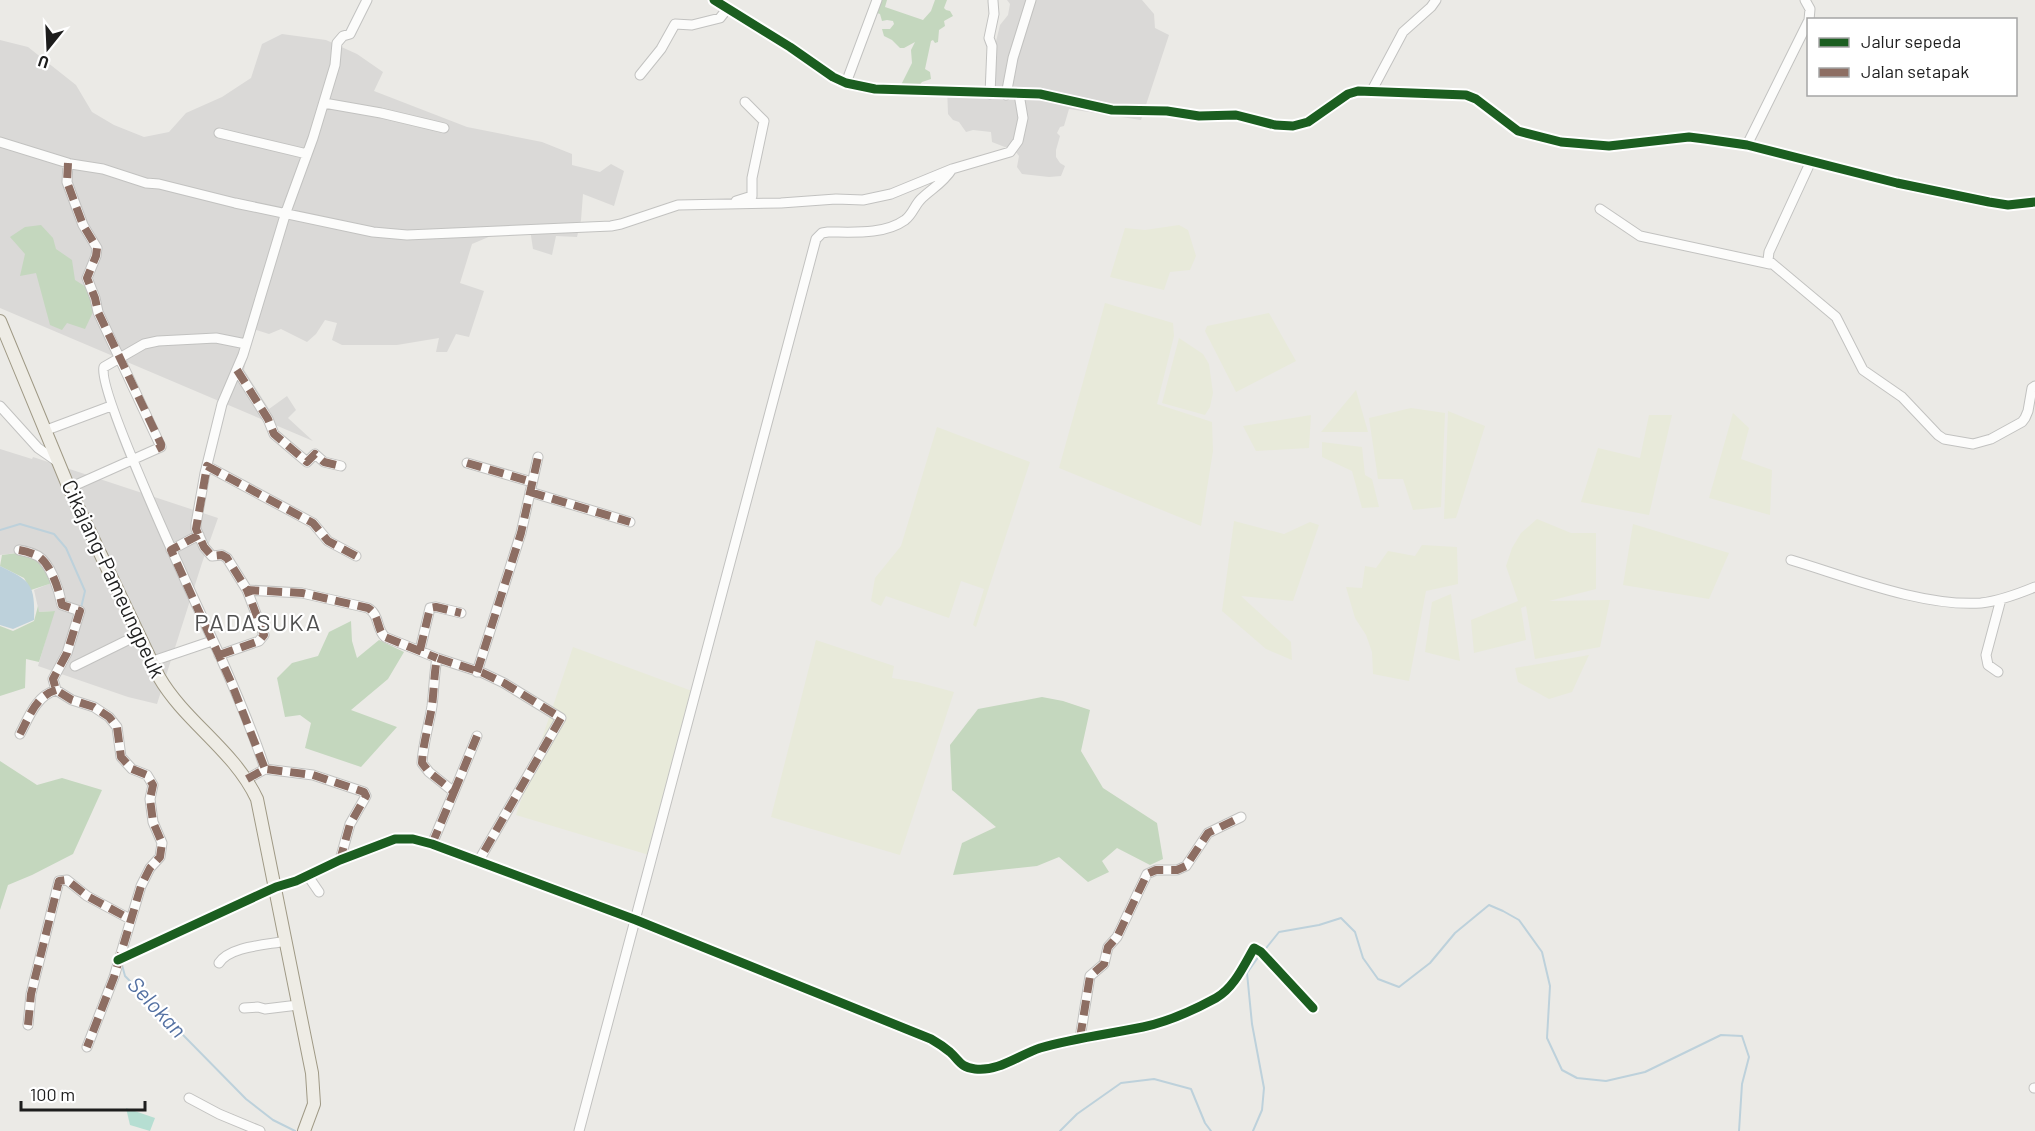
<svg xmlns="http://www.w3.org/2000/svg" width="2035" height="1131" viewBox="0 0 2035 1131" font-family="Barlow,sans-serif">
	<style>
		.residential { fill: #dad9d7 }
		.farmland { fill: #e8eada }
		.forest { fill: #c4d7be }
		.pitch { fill: #b6ded2 }
		.water { fill: #bdd1db }
		.lines { fill: none; stroke-linecap: round; stroke-linejoin: round }
		.stream { stroke: #bdd1db; stroke-width: 2 }
		.minor-casing { stroke: #c2c2c0; stroke-width: 11 }
		.major-casing { stroke: #9f9985; stroke-width: 14 }
		.minor { stroke: #fcfcfb; stroke-width: 9 }
		.major { stroke: #eeece5; stroke-width: 12 }
		.quiet { stroke: #8d6e63; stroke-width: 8; stroke-dasharray: 15 8; stroke-linecap: butt }
		.cycleway-casing { stroke: #fff; stroke-width: 13 }
		.cycleway { stroke: #1b5e20; stroke-width: 9 }
		.labels { text-anchor: middle; stroke-width: 4.5; stroke-linejoin: round; paint-order: stroke }
		.street-label { font-size: 21px; fill: #1d1d1d; stroke: #fff }
		.water-label { font-size: 22px; font-style: italic; fill: #5471a2; stroke: #fff }
		.quarter-label { font-size: 24px; letter-spacing: 1.5px; fill: #505050; stroke: #fff }
	</style>
	<rect width="100%" height="100%" fill="#ebeae6"/>
	<path class="residential" d="M1007,0h135l12,14 1,14 14,7 -28,85 -72,-11 -5,17 -4,1 -3,6 3,3 -4,14v7l4,6 5,3 -4,10 -12,1 -27,-3 -5,-7 2,-11 -4,-5 -23,-9 -1,-10 -18,-2 -7,2 -7,-10 -6,-2 -5,-6 -1,-28h38l1,-13 5,-11 9,-37 8,-10 2,-11z
		M282,34l44,6 31,14 26,18 -9,19 93,36 75,15 30,12v11l28,7 11,-8 13,7 -10,35 -31,-12 -2,26 -4,17 -21,-1 -4,19 -19,-6 -3,-20 -25,1 -33,14 -12,39 24,8 -15,46 -13,-3 -9,18h-11l3,-14 -42,7h-55l-10,-5 5,-17 -12,-3 -9,14 -9,8 -26,-13 -12,5 -16,-5 -9,41 25,39 18,-13 9,14 -8,8 25,23 -313,-133v-268l28,7 48,38 16,27 22,13 30,12 25,-5 17,-19 36,-16 29,-19 11,-34z
		M0,449l32,10 1,-2 185,61 -16,45 -45,141 -29,-7 -90,-31 16,-55 -15,1 -5,-22 17,-7 -26,-31 -25,3z"/>
	<path class="farmland" d="M1179,225l9,5 8,26 -6,14 -20,2 -6,18 -54,-13 15,-49 20,2z
		M1105,303l68,20 1,13 -17,68 55,18 1,29 -12,75 -142,-58z
		M1269,313l27,48 -60,31 -31,-61 2,-5z
		M1179,338l24,16 6,10 4,29 -3,14 -5,8 -43,-12z
		M1356,390l12,42h-47z
		M1411,408l34,5 -4,94 -28,3 -10,-31h-25l-9,-61z
		M1448,411l37,15 -29,92 -12,1z
		M1733,413l16,15 -8,31 31,11 -2,45 -61,-17z
		M1311,415l-2,33 -53,3 -13,-25z
		M1649,415h23l-23,100 -68,-13 17,-54 42,10z
		M937,427l93,35 -54,165 -3,-2 11,-36 -23,-8 -12,37 -63,-22 -5,10 -10,-5 4,-23 26,-32z
		M1322,442l40,5 3,28 7,4 7,28 -17,1 -10,-37 -30,-14z
		M1537,519l34,14h25v56l-47,12 61,-1 -10,47 -65,12 -9,-53 -5,2 5,32 -52,13 -3,-33 47,-19 -12,-35 6,-18 9,-15z
		M1234,521l50,13 26,-12 9,3 -26,76 -52,-5 50,46 1,18 -26,-11 -44,-38z
		M1633,524l96,29 -20,46 -86,-14z
		M1422,545l35,2 1,37 -32,7 -17,90 -36,-7 -1,-22 -6,-17 -11,-17 -9,-31 16,1 3,-22 11,2 12,-17 27,5z
		M1451,594l9,67 -35,-9 7,-50z
		M816,640l78,26 -2,12 25,4 37,10 -54,163 -129,-38z
		M573,647l119,44 -43,164 -133,-40z
		M1589,655l-17,37 -23,7 -31,-17 -3,-14z"/>
	<path class="forest" d="M878,0h9l-2,7 38,13 8,-9 4,-11h12l-3,8 2,2 4,1 3,5 -9,5 1,5 -6,4 -1,12 -3,1 -2,-3 -2,1 -6,28 5,3 1,7 -9,3 -5,6 -18,1 13,-26 -1,-13 4,-8 -11,6h-4l-8,-8 -8,-4 -2,-7h8l4,-5 -1,-3 -6,-1 -5,1 -2,-7 -6,-2z
		M41,225l12,13 3,11 16,11 3,20 16,10 3,20 -9,19 -18,-6 -5,7 -12,-5 -14,-52 -16,3 5,-22 -15,-17 15,-10z
		M25,552l15,12 12,19 -21,7 -7,-12 -24,-12 2,-11z
		M38,606l1,6 16,-1 -16,51 -13,-3 -1,29 -25,8v-70l13,5 21,-10z
		M351,621l1,20 5,17 22,-18 25,12 -16,27 -37,31 46,17 -36,40 -56,-19 6,-25 -11,-8 -15,2 -8,-39 15,-15 26,-7 11,-24z
		M1042,697l21,4 27,9 -9,41 22,37 54,35 6,36 -13,6 -33,-17 -15,13 7,11 -21,10 -29,-25 -22,9 -84,9 9,-32 34,-16 -44,-37 -2,-45 28,-36z
		M0,761l37,24 25,-7 40,12 -29,64 -41,21 -24,10 -8,25z"/>
	<path class="pitch" d="M126,1108l29,10 -5,13 -20,-6z"/>
	<path class="water" d="M0,566c31,15 35,18 34,54l-21,9 -13,-4z"/>
	<g class="lines">
		<path class="stream" d="M0,530l20,-6 34,10 12,14 19,43 -4,17
			M1263,952l16,-20 40,-7 22,-7 14,14 8,26 15,21 21,8 31,-24 25,-30 34,-28 14,6 16,9 23,32 8,34 -3,52 15,32 15,8 29,3 39,-9 76,-37 21,1 7,21 -7,27 -3,47
			M122,965l3,11 121,123 27,21 22,11
			M1060,1131l17,-17 44,-31 33,-4 37,10 14,34 6,8
			M1253,1131l9,-21 2,-22 -12,-64 -5,-51 12,-17"/>
		<g class="minor-casing">
			<path id="minor" d="M367,0l-17,34 -7,2 -6,7 -2,22 -22,73 -27,74 -43,143 -21,49 -17,69 -9,51v5l8,18 8,9 10,-1 5,3 20,32 55,3 66,15c12,7 8,21 17,29l52,21
				M714,0l76,47 43,30 13,6 29,6 165,5 72,16 55,1 32,5 37,-1 39,10 18,1 15,-4 40,-28 10,-3 108,4 10,4 42,32 43,11 48,4 80,-9 16,2 42,6 150,38 92,19 19,3 27,-3
				M1805,0l5,9 -1,11
				M640,75l21,-26 14,-25 17,1 28,-7 7,-9
				M846,83l31,-83
				M1371,92l32,-60 28,-25 5,-7
				M990,94l2,-48 -3,-8 5,-24 -1,-13
				M1006,95l7,-37 18,-58
				M324,103l57,10 63,15
				M219,133l88,21
				M0,142l71,22 32,5 43,14 13,1 76,19 138,29 34,3 204,-9 10,-2 57,-19 103,-2 55,-4 27,1 28,-6 61,-25 58,-17 8,-11 5,-23 -4,-24
				M1747,145l61,-123
				M1811,161l-42,91 -1,8 68,57 27,53 39,27 36,38 6,4 29,5 18,-5 31,-17 3,-4 3,-7 4,-23 3,-2
				M68,163l-1,19 16,43 14,23 -1,8 -9,22 8,20 3,14 63,135 -92,41
				M736,201l16,-5v-18l12,-57 -19,-19
				M1600,209l40,27 130,28
				M246,344l-30,-6 -58,3 -14,3 -40,23c-9,22 100,254 117,291 16,37 32,73 44,111
				M237,370l31,49 6,15 33,28 8,-8 9,8 17,4
				M0,406l38,42 20,14
				M44,431l67,-25
				M467,463l65,19
				M207,466l106,57 15,18 28,15
				M530,492l100,30
				M19,550c6,1 13,3 19,6 13,8 21,34 24,49l18,6 -13,42 -14,26 3,11 16,10 22,7 15,10 8,10 4,30 11,12 15,6 6,10 -3,14 3,23 9,21 -2,14 -10,11 -9,18 -27,91 -27,70
				M171,550l28,-15
				M1791,560c57,17 132,47 190,43 19,-2 37,-9 54,-16
				M420,650l10,-42 6,-1 25,6
				M219,655l40,-14 5,-6 -17,-45
				M150,662l62,-21
				M75,666l63,-31
				M477,672l44,-139 17,-76
				M1998,672l-10,-7 -2,-10 15,-56
				M20,734c9,-17 16,-38 36,-44
				M247,779l18,-10 48,6 51,17 2,4 -16,28 -10,36
				M454,792l23,-56
				M432,844l22,-52 -25,-20 -7,-9c1,-20 7,-38 10,-57 2,-16 2,-32 5,-48l46,15 21,10 57,35 -83,144
				M308,876l11,16
				M118,960l158,-73 20,-6 44,-21 55,-21h18l19,5 204,76 295,119c7,4 13,8 19,13 10,9 10,15 25,17 23,3 44,-14 65,-21 34,-10 69,-14 103,-21 24,-5 51,-17 73,-29 18,-10 28,-33 38,-50l7,4 52,56
				M219,963c11,-17 48,-18 67,-22
				M244,1008l14,-1 7,2 33,-4
				M28,1025l3,-31 28,-113 8,-1 20,16 43,23
				M1080,1038l10,-62 14,-12 4,-17 9,-10 30,-63 9,-4h21l9,-4 22,-33 33,-16
				M2034,1088h1
				M189,1098l30,16 41,17
				M579,1131l237,-892 6,-6 6,-1c24,0 56,3 77,-12 8,-6 10,-16 17,-22 11,-10 22,-16 30,-29"/>
		</g>
		<g class="major-casing">
			<path id="major" d="M0,321l69,167 90,189c26,45 75,73 98,122l55,274 2,31 -10,27"/>
		</g>
		<use href="#minor" class="minor"/>
		<use href="#major" class="major"/>
		<path class="quiet" d="M68,163l-1,19 16,43 14,23 -1,8 -9,22 8,20 3,14 63,132v3l-4,2
			M237,370l31,49 6,15 33,28 8,-8 9,8 17,4
			M467,463l65,19
			M530,492l100,30
			M199,535l-28,15 60,132 34,87
			M19,550c6,1 13,3 19,6 13,8 21,34 24,49l18,6 -13,42 -14,26 3,11 16,10 22,7 15,10 8,10 4,30 11,12 15,6 6,10 -3,14 3,23 9,21 -2,14 -10,11 -9,18 -27,91 -27,70
			M356,556l-28,-15 -15,-18 -106,-57 -11,63 8,18 8,9 10,-1 5,3 20,32 55,3 66,15c12,7 8,21 17,29l52,21
			M420,650l10,-42 6,-1 25,6
			M219,655l40,-14 5,-6 -17,-45
			M477,672l44,-139 17,-76
			M20,734c9,-17 16,-38 36,-44
			M247,779l18,-10 48,6 51,17 2,4 -16,28 -10,36
			M454,792l23,-56
			M432,844l22,-52 -25,-20 -7,-9c1,-20 7,-38 10,-57 2,-16 2,-32 5,-48l46,15 21,10 57,35 -83,144
			M28,1025l3,-31 28,-113 8,-1 20,16 43,23
			M1080,1038l10,-62 14,-12 4,-17 9,-10 30,-63 9,-4h21l9,-4 22,-33 33,-16"/>
		<g class="cycleway-casing">
			<path id="cycleway" d="M714,0l76,47 43,30 13,6 29,6 165,5 72,16 55,1 32,5 37,-1 39,10 18,1 15,-4 40,-28 10,-3 108,4 10,4 42,32 43,11 48,4 80,-9 16,2 42,6 150,38 92,19 19,3 27,-3
				M118,960l158,-73 20,-6 44,-21 55,-21h18l19,5 204,76 295,119c7,4 13,8 19,13 10,9 10,15 25,17 23,3 44,-14 65,-21 34,-10 69,-14 103,-21 24,-5 51,-17 73,-29 18,-10 28,-33 38,-50l7,4 52,56"/>
		</g>
		<use href="#cycleway" class="cycleway"/>
	</g>
	<g class="labels">
		<g class="street-label">
			<text transform="translate(113 579) rotate(65)" y="7">Cikajang-Pameungpeuk</text>
		</g>
		<g class="water-label">
			<text transform="translate(157 1007) rotate(47)" y="8">Selokan</text>
		</g>
		<g class="quarter-label">
			<text x="258" y="631">PADASUKA</text>
		</g>
	</g>
	<rect x="1807" y="18" width="210" height="78" fill="#ffffff" stroke="#a5a5a5" stroke-width="1.5"/>
	<rect x="1819" y="38" width="30" height="9" fill="#1b5e20" stroke="#a5a5a5" stroke-width="1.5"/>
	<text x="1861" y="48" font-size="18" fill="#1d1d1d">Jalur sepeda</text>
	<rect x="1819" y="68" width="30" height="9" fill="#8d6e63" stroke="#a5a5a5" stroke-width="1.5"/>
	<text x="1861" y="78" font-size="18" fill="#1d1d1d">Jalan setapak</text>
	<g transform="translate(48 48) rotate(198)" stroke="#ffffff" stroke-width="4.5" paint-order="stroke">
	<path d="M0-4.5L10 22L0 15L-10 22Z" fill="#1d1d1d"/>
	<text y="-9" font-size="16" font-weight="bold" text-anchor="middle" fill="#1d1d1d">U</text>
	</g>
	<path d="M21 1101v9h124v-9" fill="none" stroke="#1d1d1d" stroke-width="3"/>
	<text x="30" y="1101" font-size="18" fill="#1d1d1d" stroke="#ffffff" stroke-width="4.5" paint-order="stroke">100 m</text>
</svg>
